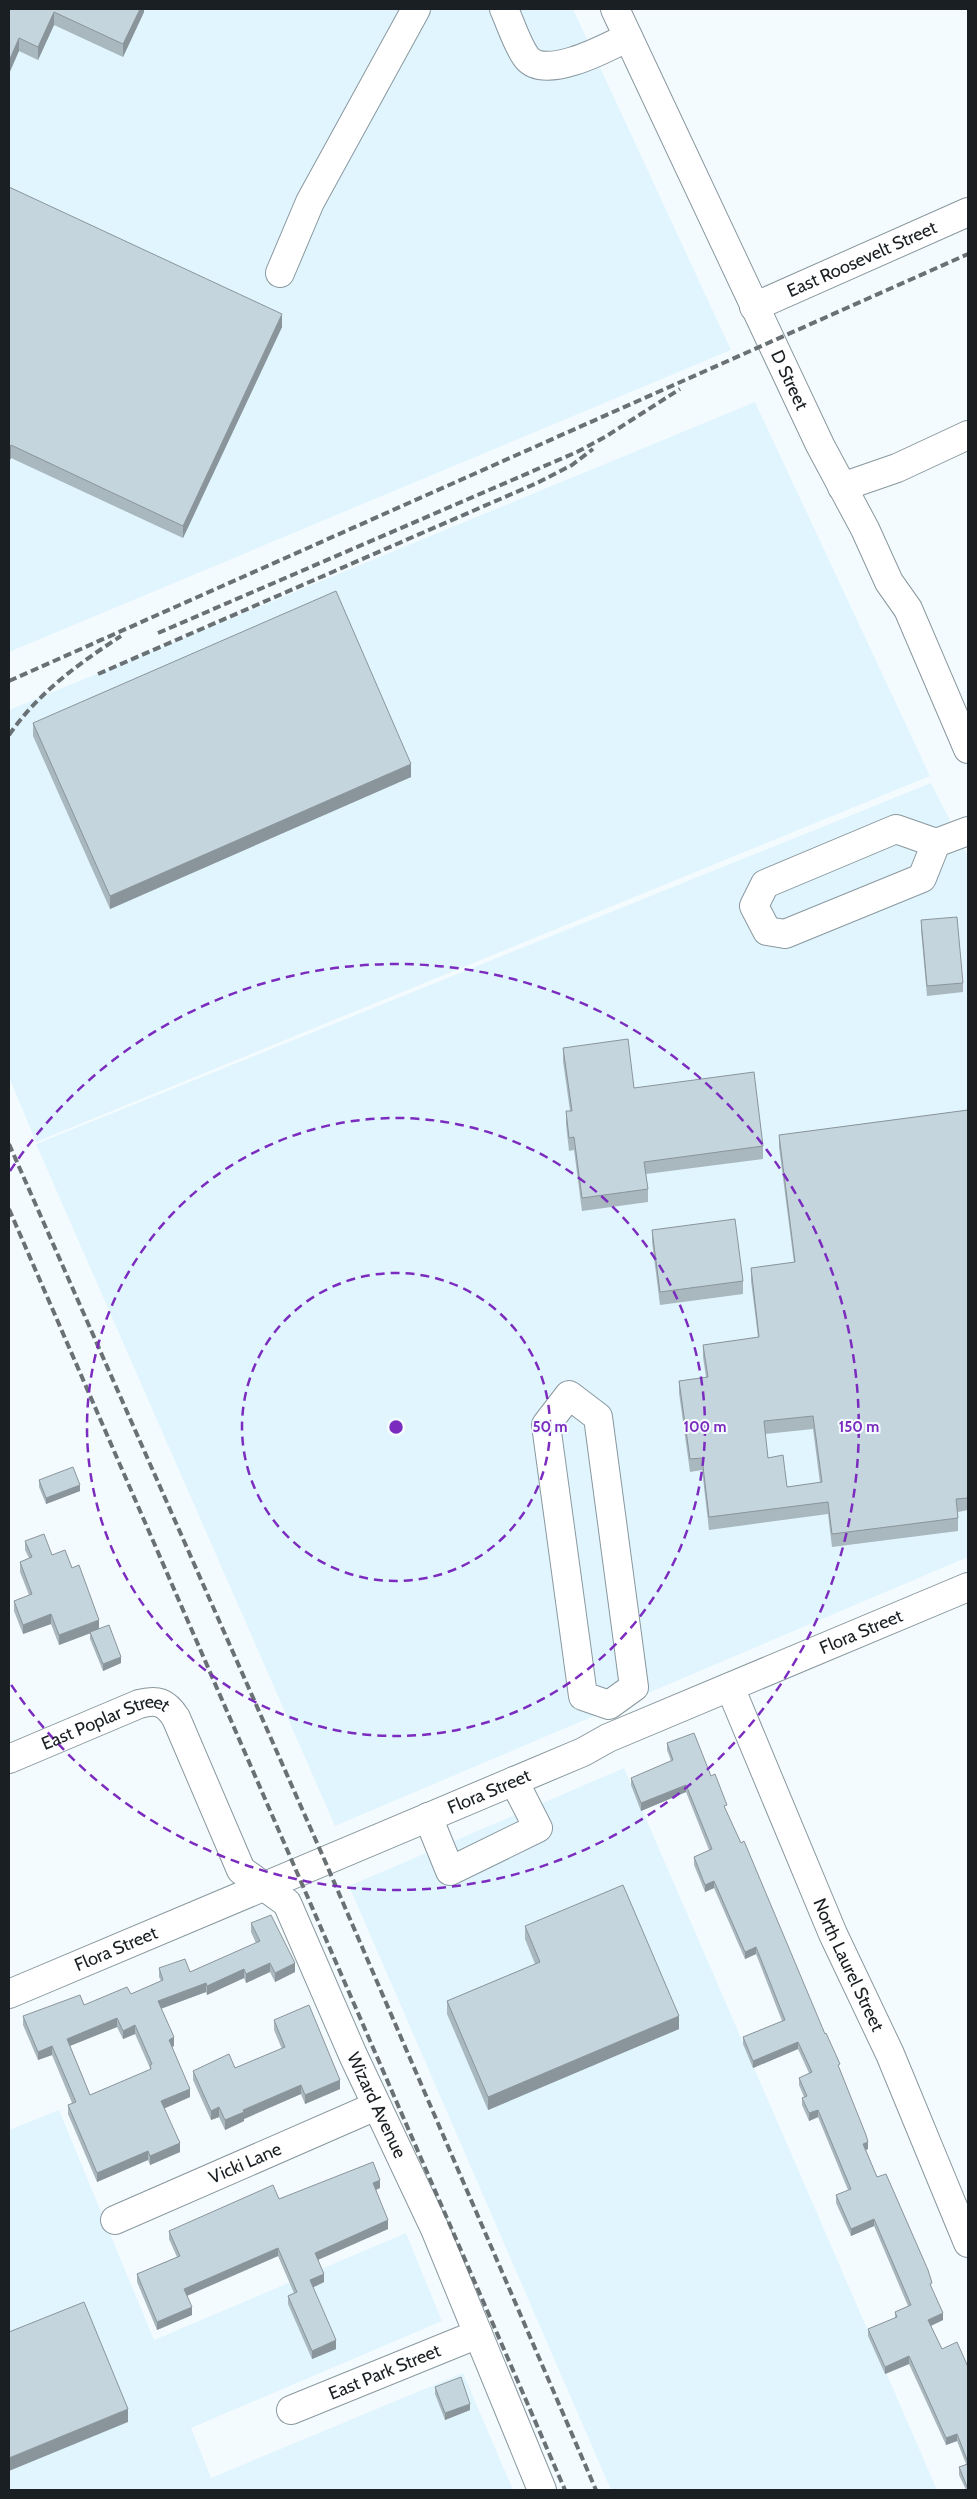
<svg xmlns="http://www.w3.org/2000/svg" width="977" height="2499" viewBox="0 0 977 2499" font-family="Cabin,sans-serif">
	<style>
		.built { fill: #e1f5fe }
		.lines { fill: none; stroke-linecap: round; stroke-linejoin: round }
		.minor-casing { stroke: #89989f; stroke-width: 30 }
		.minor { stroke: #fff; stroke-width: 28 }
		.rail { stroke: #6a7174; stroke-width: 4; stroke-dasharray: 8 4; stroke-linecap: butt }
		.wall { fill: #a9b7be; fill-rule: evenodd }
		.shaded-wall { fill: #8a959b }
		.building { fill: #c5d5dd; stroke: #8a959b; fill-rule: evenodd }
		.ring { fill: none; stroke: #7b2cbf; stroke-width: 2.5; stroke-dasharray: 9 6 }
		.labels { text-anchor: middle; stroke-width: 4; stroke-linejoin: round; paint-order: stroke }
		.street-label { font-size: 18px; fill: #191f22; stroke: #f4fbfe }
		.centre { fill: #7b2cbf; stroke: #f4fbfe; stroke-width: 2.5 }
		.ring-label { font-size: 15px; text-anchor: middle; font-weight: bold; fill: #7b2cbf; stroke: #f4fbfe; stroke-width: 4; stroke-linejoin: round; paint-order: stroke }
	</style>
	<rect width="100%" height="100%" fill="#f4fbfe"/>
	<path class="built" d="M9,9h564l158,341 -722,302z
		M755,402l175,374 -894,366 -27,-65v-367z
		M931,783l37,73v701l-633,269 -299,-682z
		M624,1768l313,722h-326l-262,-604z
		M59,2110l95,230 252,-107 36,88 -251,107 20,50 252,-105 50,117h-504v-360z"/>
	<g class="lines">
		<g class="minor-casing">
			<g id="minor">
				<path d="M504,9c6,13 14,38 23,49 19,23 81,-11 101,-21"/>
				<path id="s1" d="M615,9l205,436 45,84 24,53 19,27 60,140"/>
				<path d="M280,273l30,-71 106,-193"/>
				<path id="s2" d="M754,307l214,-95"/>
				<path d="M842,487l55,-19 71,-33"/>
				<path d="M936,843l-14,35 -137,56 -18,-3 -13,-25 11,-22 131,-55 40,14 32,-12"/>
				<path d="M569,1395l29,22 36,270 -25,18 -26,-9 -37,-271z"/>
				<path id="s3" d="M730,1687l103,247 57,120 78,189"/>
				<path id="s4" d="M9,1759l130,-55c18,-5 27,-2 37,14l65,152 46,33 66,152 82,174 107,261"/>
				<path d="M428,1817l22,54 88,-43 -24,-47"/>
				<path id="s5" d="M9,1994l574,-242 25,-14 360,-151"/>
				<path id="s6" d="M115,2220l261,-114"/>
				<path id="s7" d="M291,2410l187,-76"/>
			</g>
		</g>
		<use href="#minor" class="minor"/>
		<path class="rail" d="M158,633l419,-181 28,-15 75,-48
			M98,674l439,-191 35,-18 21,-16
			M9,681l959,-427
			M9,735c30,-43 69,-71 112,-99
			M9,1144l316,717 271,629
			M9,1209l556,1281"/>
	</g>
	<path class="wall" d="M9,9h135v3l-21,45 -69,-32 -16,35 -19,-9z
		M9,187l273,140 -99,211 -172,-80 -2,4z
		M33,723l378,54 -301,132 -77,-173z
		M921,920l42,63v9l-36,4 -6,-66z
		M563,1048l71,40 129,58v13l-117,15 2,15v13l-66,9 -8,-61 -5,1 -3,-27v-13h4l-7,-50z
		M968,1110v400l-10,2v19l-126,16 -4,-33 -119,16 -7,-60 -12,2 -11,-79v-12l27,-4 -3,-20v-12l55,-8 -7,-56v-13l43,-5 -15,-116v-12zM813,1429l7,54 -33,4 -19,-29 -3,-24z
		M652,1230l91,51v13l-83,11 -8,-63z
		M39,1480l41,11 -34,13 -7,-17z
		M25,1541l27,14 20,13 27,61 22,34 -18,8 -13,-32v-6l-31,12 -8,-21 -28,10 -9,-23v-10l15,-6 -9,-23v-10l9,-4 -4,-8z
		M667,1743l44,33 129,294 28,79 -2,1 11,27 55,112 11,31 -12,6 11,23 26,18v123h-2l-7,-15v-8l7,-3 -9,-23 -11,4 -37,-81 -24,10 -17,-38v-7l27,-11v-6l13,-6 -34,-80 -23,10 -15,-33v-8l12,-5 -30,-73 -9,4 -7,-16v-7l2,-1 -5,-12v-7l10,-5 -11,-24 -45,19 -10,-24v-7l39,-16 -26,-67 -11,5 -31,-71 -9,4 -11,-27v-8l15,-7 -23,-58 -45,19 -10,-26v-7l40,-17 -4,-11z
		M251,1923l44,49 -20,10 -5,-10 -24,11 -2,-5 -37,17 -1,-3 -45,16 13,38 -2,1 18,50 -26,11 16,44 -30,13 -2,-5 -51,22 -29,-68v-9l4,-2 -20,-48 -14,5 -15,-35v-9l61,-11 47,-11 30,-13 -2,-4v-9l31,4 66,-29 -5,-11zM117,2027l6,12 12,-5 15,34v2l-60,25 -20,-49z
		M525,1926l154,103 -191,81 -41,-96v-13l88,-37 -10,-25z
		M274,2020l66,69 -35,15 -4,-10 -57,25v2l-19,9 -6,-13 -8,3 -18,-40v-9l42,-3 47,-19 -8,-19z
		M380,2188l-4,2 12,39 -70,31 6,22 -11,5 23,62 -24,10 -24,-55v-8l6,-3 -16,-37 -91,40 5,19 -35,15 -20,-48v-8l40,-17 -8,-18v-8l110,-32z
		M435,2387l35,23 -25,10 -10,-26z"/>
	<path class="shaded-wall" d="M140,9h4v3l-21,45v-13z
		M54,12v13l-16,35v-13z
		M19,38v13l-10,23v-13z
		M282,314v13l-99,211v-12z
		M11,445v13l-2,4v-13z
		M411,764v13l-301,132v-13z
		M9,1453h1v10h-1z
		M80,1485v6l-34,13v-6z
		M51,1614v10l-28,10v-9z
		M99,1620v10l-40,15v-10z
		M121,1657v6l-18,8v-7z
		M686,1785v7l-45,19v-8z
		M714,1881v7l-9,4v-7z
		M756,1947v7l-11,5v-7z
		M270,1963v9l-24,11v-9z
		M295,1963v9l-20,10v-9z
		M244,1969v9l-37,17v-9z
		M206,1983v9l-48,18v-9z
		M679,2016v13l-191,81v-13z
		M117,2018v9l-50,20v-8z
		M135,2025v9l-12,5v-8z
		M174,2037v9l-5,2v-8z
		M798,2042v7l-45,19v-7z
		M52,2046v9l-14,5v-8z
		M340,2080v9l-35,15v-9z
		M301,2085v9l-57,25v2l-19,9v-10l18,-10z
		M190,2089v8l-29,13v-9z
		M219,2107v10l-8,3v-9z
		M818,2110v7l-9,4v-8z
		M868,2142v7l-5,2v-7z
		M180,2143v9l-30,13v-9z
		M148,2151v9l-51,22v-9z
		M380,2180v8l-7,3v-8z
		M874,2219v7l-23,10v-7z
		M388,2220v9l-73,32v-8z
		M278,2248v8l-94,41v-8z
		M324,2274v8l-14,7v-9z
		M192,2307v8l-35,15v-8z
		M943,2313v7l-15,7v-7z
		M336,2340v9l-24,10v-8z
		M909,2356v8l-24,10v-7z
		M470,2404v6l-25,10v-7z
		M128,2409v13l-119,49v-13z
		M957,2434v7l-11,4v-7z"/>
	<path class="building" d="M9,9h131l-17,35 -69,-32 -16,35 -19,-9 -10,23z
		M9,187l273,127 -99,212 -172,-81 -2,4z
		M336,591l75,173 -301,132 -77,-173z
		M957,917l6,66 -36,3 -6,-66z
		M628,1039l6,49 120,-16 9,74 -119,16 4,27 -66,9 -8,-61 -5,1 -3,-27h6l-9,-63z
		M968,1110v388l-12,1 2,19 -126,16 -4,-32 -119,15 -7,-59 -12,1 -11,-78 29,-4 -5,-32 56,-8 -8,-69 44,-6 -16,-127zM813,1416l9,66 -35,5 -4,-32 -15,3 -4,-37z
		M735,1219l8,62 -83,11 -8,-62z
		M73,1467l7,18 -34,13 -7,-18z
		M44,1534l8,21 13,-5 7,18 7,-3 20,55 -40,15 -8,-21 -28,11 -9,-24 18,-7 -12,-32 12,-5 -7,-16z
		M109,1625l12,32 -18,7 -13,-32z
		M694,1733l17,43 4,-2 12,31 -3,1 17,37 3,-2 81,193 1,-1 14,31 -2,1 28,70 2,7 -5,2 14,33 9,-3 42,96 4,13 -2,1 13,29 -15,7 14,29 15,-7 11,25v95l-11,-28 -11,4 -37,-82 -24,11 -17,-38 29,-12 -2,-5 16,-7 -37,-86 -23,10 -15,-34 15,-6 -33,-79 -9,3 -7,-15 5,-2 -8,-18 13,-6 -14,-30 -45,19 -10,-24 42,-17 -29,-73 -11,5 -31,-71 -9,4 -11,-28 18,-8 -26,-64 -45,18 -10,-25 42,-18 -6,-17z
		M623,1885l56,131 -191,81 -41,-96 93,-39 -15,-36z
		M271,1915l24,48 -20,10 -5,-10 -24,11 -2,-5 -37,17 -1,-3 -48,18 16,36 -5,3 21,49 -29,12 19,42 -30,13 -2,-5 -51,22 -29,-68 8,-3 -24,-56 -14,6 -15,-36 57,-21 4,10 43,-18 4,7 32,-14 -4,-12 26,-9 5,13 70,-31 -9,-18zM117,2018l6,13 12,-6 17,39 -2,1 1,4 -61,26 -23,-56z
		M309,2005l31,75 -35,15 -4,-10 -58,25 1,2 -19,8 -6,-13 -8,4 -18,-40 36,-17 6,14 50,-21 -11,-27z
		M373,2162l7,18 -7,3 15,37 -73,33 9,21 -14,6 26,60 -24,11 -24,-55 9,-4 -19,-44 -94,41 8,18 -35,15 -20,-48 43,-18 -11,-25 104,-46 6,14z
		M84,2302l44,107 -119,49v-126z
		M461,2377l9,27 -25,9 -10,-26z
		M968,2464v25l-9,-22z"/>
	<g class="ring">
		<circle cx="396" cy="1427" r="154"/>
		<circle cx="396" cy="1427" r="309"/>
		<path d="M10 1171A463 463 0 1 1 10 1683"/>
	</g>
	<g class="labels">
		<g class="street-label">
			<text dy="6" stroke="none"><textPath href="#s2" startOffset="118">East Roosevelt Street</textPath></text>
			<text dy="6" stroke="none"><textPath href="#s1" startOffset="410">D Street</textPath></text>
			<text dy="6" stroke="none"><textPath href="#s5" startOffset="926">Flora Street</textPath></text>
			<text dy="6" stroke="none"><textPath href="#s4" startOffset="104">East Poplar Street</textPath></text>
			<text dy="6" stroke="none"><textPath href="#s5" startOffset="521">Flora Street</textPath></text>
			<text dy="6" stroke="none"><textPath href="#s5" startOffset="116">Flora Street</textPath></text>
			<text dy="6" stroke="none"><textPath href="#s3" startOffset="302">North Laurel Street</textPath></text>
			<text dy="6" stroke="none"><textPath href="#s4" startOffset="628">Wizard Avenue</textPath></text>
			<text dy="6" stroke="none"><textPath href="#s6" startOffset="142">Vicki Lane</textPath></text>
			<text dy="6" stroke="none"><textPath href="#s7" startOffset="101">East Park Street</textPath></text>
		</g>
	</g>
	<circle cx="396" cy="1427" r="8" class="centre"/>
	<g class="ring-label">
		<text x="550" y="1432">50 m</text>
		<text x="705" y="1432">100 m</text>
		<text x="859" y="1432">150 m</text>
	</g>
	<rect width="977" height="2499" fill="none" stroke="#191f22" stroke-width="20"/>
</svg>
